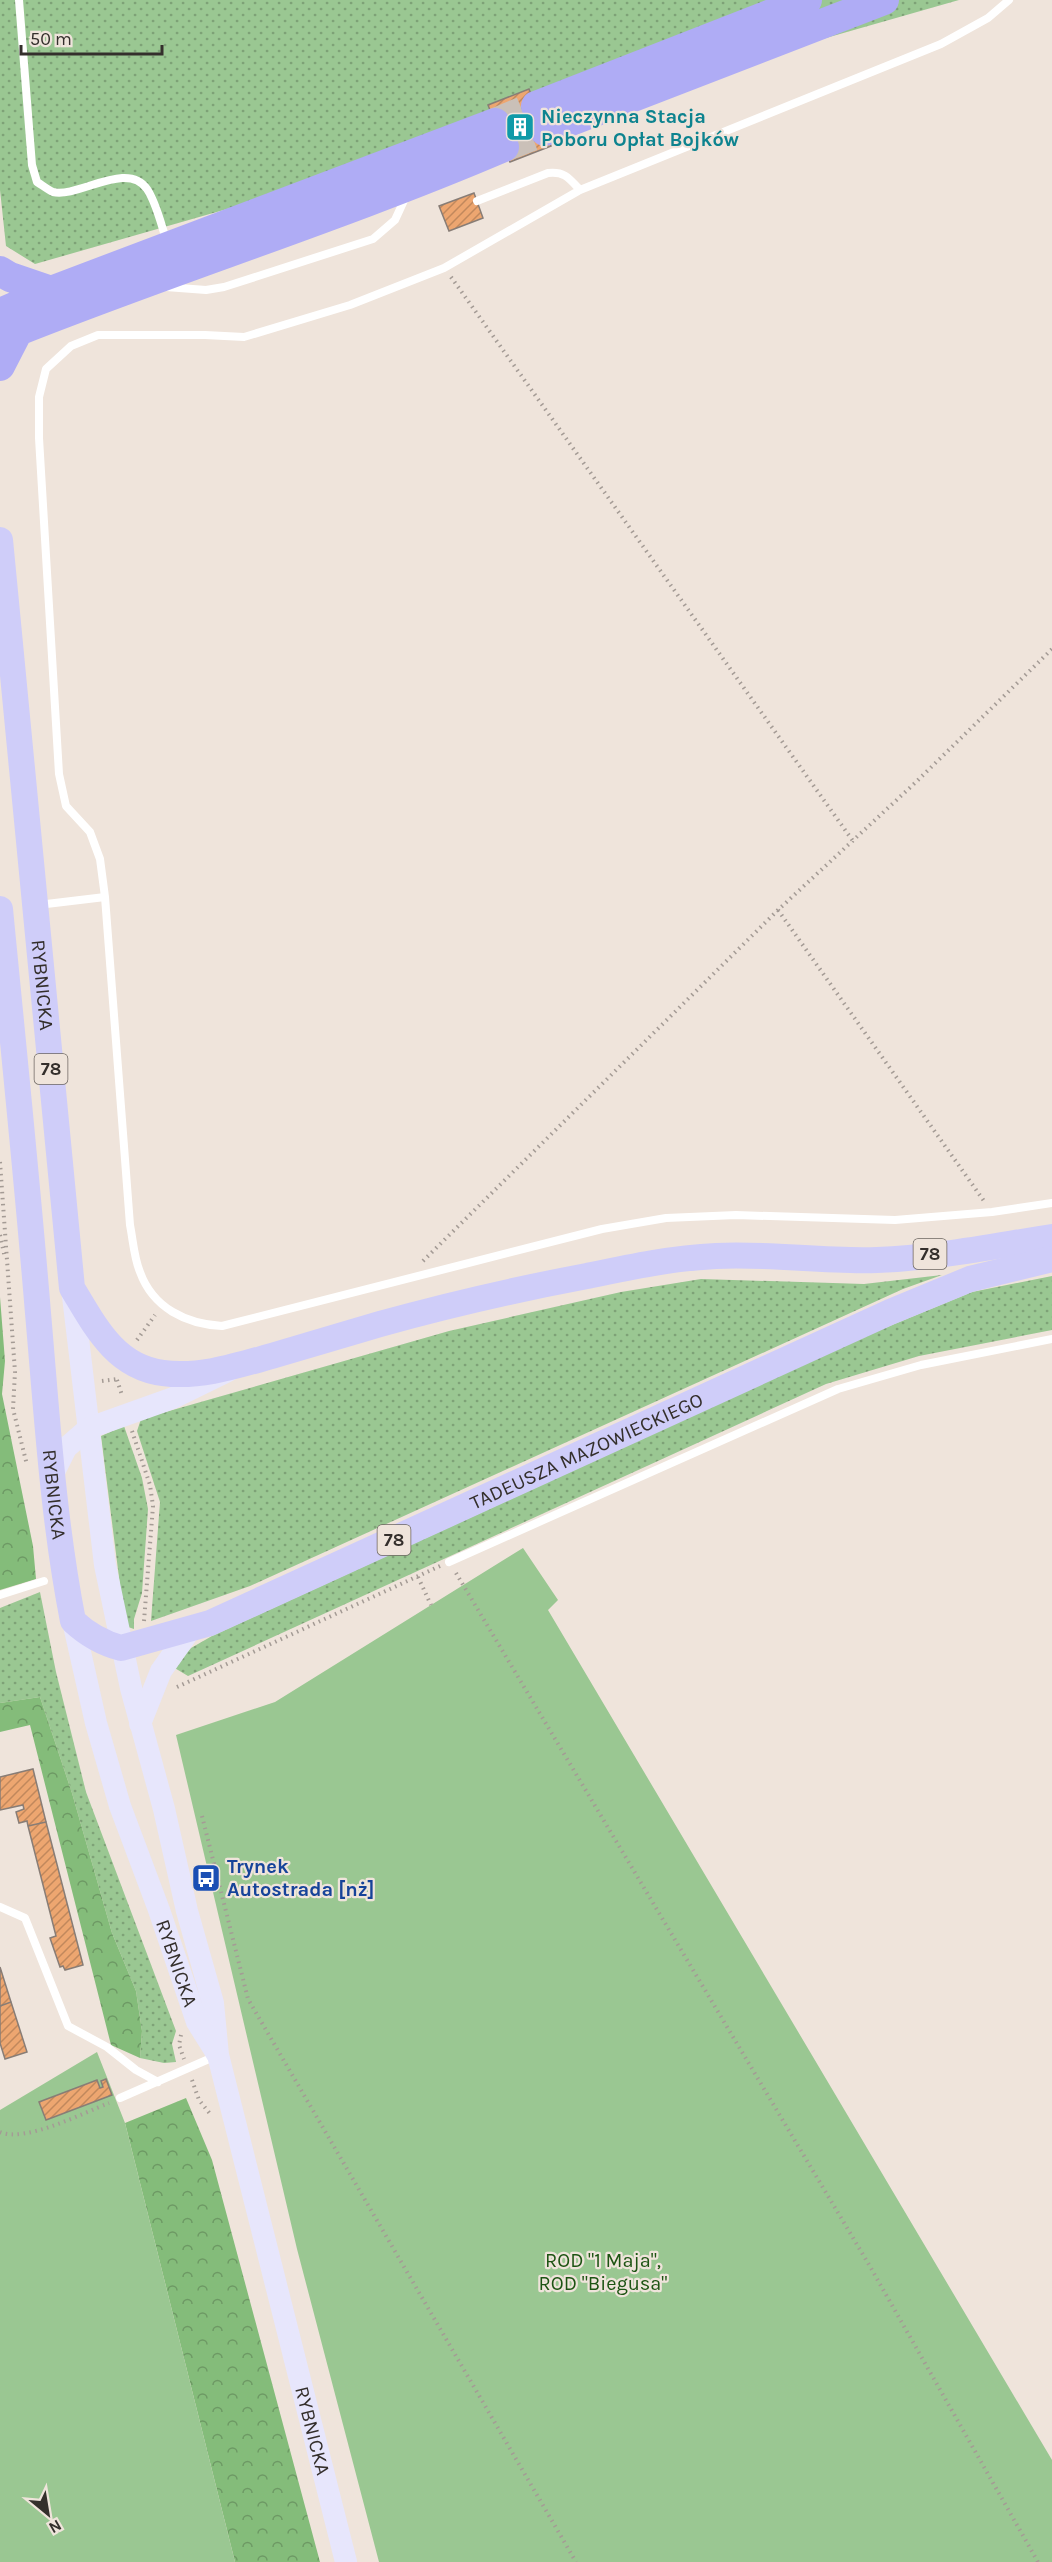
<svg xmlns="http://www.w3.org/2000/svg" width="1052" height="2562" viewBox="0 0 1052 2562" font-family="Karla,sans-serif">
	<style>
		.grass { fill: url(#grass-dots) }
		.forest { fill: url(#forest-crowns) }
		.garden { fill: #9ac792 }
		.building { fill: url(#building-hatch); stroke: #887d76; stroke-width: 1.5 }
		.lines { fill: none; stroke-linecap: round; stroke-linejoin: round }
		.highway-tunnel { stroke: #cac0b8; stroke-width: 30; stroke-dasharray: 30 15; stroke-linecap: butt }
		.path { stroke: #a49b95; stroke-width: 4; stroke-dasharray: 1.5 4.5; stroke-linecap: butt }
		.lane { stroke: #fff; stroke-width: 8 }
		.secondary { stroke: #e7e6fc; stroke-width: 22 }
		.primary { stroke: #cfcdf9; stroke-width: 26 }
		.highway { stroke: #afacf5; stroke-width: 30 }
		.labels { text-anchor: middle; stroke-width: 4.5; stroke-linejoin: round; paint-order: stroke }
		.shield { fill: #efe4db; stroke: #6c6560; stroke-width: 1.5 }
		.shield-label { font-size: 18px; font-weight: bold; fill: #342f2c }
		.culture-label { font-size: 20px; font-weight: bold; fill: #0d838f; stroke: #efe4db; text-anchor: start }
		.street-label { font-size: 20px; fill: #342f2c; stroke: #efe4db }
		.transit-label { font-size: 20px; font-weight: bold; fill: #164399; stroke: #efe4db; text-anchor: start }
		.park-label { font-size: 20px; fill: #1d5413; stroke: #efe4db }
	</style>
	<defs>
		<pattern id="grass-dots" width="8" height="8" patternUnits="userSpaceOnUse" patternTransform="scale(1.5)"><rect width="8" height="8" fill="#9ac792"/><path d="M2 2h.1M6 6h.1" fill="none" stroke="#7ea277" stroke-width="1.8" stroke-linecap="round"/></pattern>
		<pattern id="forest-crowns" width="20" height="18" patternUnits="userSpaceOnUse" patternTransform="scale(1.5)"><rect width="20" height="18" fill="#84bc7a"/><path d="M2 6a3 3 0 1 1 6 0M12 15a3 3 0 1 1 6 0" fill="none" stroke="#6d9964"/></pattern>
		<pattern id="building-hatch" width="6" height="6" patternUnits="userSpaceOnUse" patternTransform="scale(1.5)"><rect width="6" height="6" fill="#eda670"/><path d="M-1 1l2-2M0 6l6-6M5 7l2-2" fill="none" stroke="#c1885c"/></pattern>
	</defs>
	<rect width="100%" height="100%" fill="#efe4db"/>
	<path class="grass" d="M0,0h959l-924,264 -29,-18 -6,-56z
		M942,1275l-39,14 -653,297 -99,35 9,-119 -23,-71 4,-12 308,-88 172,-39 80,-13 163,5z
		M1052,1276v54l-133,26 -93,28 -638,292 -15,-9 18,-19 21,-12 663,-304 97,-40z
		M124,1426l18,52 6,31 -6,84 -8,26v10l-6,-2 -7,-34 -20,-157z
		M40,1592l16,80 30,120 90,239 -4,13 4,18 -12,1 -24,-5 2,-27 -6,-40 -24,-58 -40,-140 -32,-96 -40,6v-95z"/>
	<path class="forest" d="M0,1297l5,64 -3,33 31,152 3,33 -36,11z
		M40,1697l32,96 40,140 24,58 6,40 -2,27 -29,-13 -81,-320 -30,7v-29z
		M186,2098l26,62 108,402h-85l-110,-439z"/>
	<path class="garden" d="M523,1548l35,52 -10,10 504,850v102h-673l-82,-313 -121,-514 99,-33z
		M97,2052l28,71 110,439h-235v-452z"/>
	<path class="building" d="M529,89l22,57 -41,16 -22,-57z
		M474,193l9,25 -34,13 -10,-25z
		M33,1769l13,53 -18,4 -1,-5 -8,2 -3,-11 8,-3 -1,-4 -23,5v-33z
		M46,1822l37,143 -18,5 -2,-4 -3,1 -10,-29 6,-2 -28,-110z
		M0,1967l11,35 -11,4z
		M11,2002l16,50 -22,7 -5,-16v-37z
		M106,2079l6,16 -66,25 -7,-18 58,-22 3,8 3,-1 -2,-6z"/>
	<g class="lines">
		<path class="highway-tunnel" d="M495,123l41,-17
			M504,147l41,-16"/>
		<path class="path" d="M451,277l402,564
			M778,910l206,291
			M0,1162l15,210 -2,37 14,56
			M0,1235l5,23
			M423,1261l355,-351 138,-128 136,-133
			M137,1340l18,-25
			M117,1380l5,15
			M102,1381l15,-2
			M132,1431l18,54 3,21 -9,115
			M456,1573l412,690 170,299
			M418,1577l13,28
			M177,1687l263,-121
			M202,1816l46,183 328,563
			M181,2035l-2,10 5,14
			M192,2080l7,20 12,15
			M0,2132c25,11 83,-19 109,-29"/>
		<path class="lane" d="M19,0l13,165 5,17c5,3 11,8 16,10 26,6 74,-32 94,-3 10,15 14,36 20,53
			M1009,0l-21,18 -47,26 -361,146 -136,78 -94,37 -106,32 -39,-2h-107l-27,11 -25,23 -7,28v41l20,336 7,32 24,26 10,27 5,38 25,328c3,15 4,33 10,47 13,36 46,52 82,54l380,-97 64,-11 70,-3 159,5 97,-8 60,-9
			M477,201l71,-28c16,-2 21,5 32,17
			M166,287l40,3 18,-3 149,-48 22,-19 12,-26
			M38,905l67,-8
			M449,1562l389,-173 83,-24 131,-26
			M0,1595l44,-14
			M0,1907l25,11 43,108 39,21 29,23 22,12
			M120,2098l98,-43"/>
		<g class="secondary">
			<path id="s1" d="M72,1288l33,277 26,123 33,121 23,102 26,92 5,52 128,507"/>
			<path d="M51,1478l15,-30 23,-20 84,-30 55,-27"/>
			<path id="s2" d="M73,1621l23,102 24,83 39,104 38,112 20,32"/>
			<path d="M140,1724l21,-53 29,-41"/>
		</g>
		<g class="primary">
			<path id="s3" d="M0,540l72,748c23,38 43,79 91,85 38,5 76,-8 112,-18 35,-10 70,-21 105,-31 68,-19 138,-35 207,-48 43,-9 85,-18 129,-20 53,-3 107,6 161,4 58,-2 117,-14 175,-23"/>
			<path id="s4" d="M0,909c13,135 27,269 38,404 9,103 15,206 35,308 15,14 29,22 48,27l89,-25 680,-311 80,-33 82,-20"/>
		</g>
		<path class="highway" d="M536,106l271,-106
			M545,131l339,-131
			M0,271l10,6 41,14
			M0,313l51,-22 444,-168
			M0,328l18,3c161,-64 327,-116 486,-184
			M0,366l18,-35"/>
	</g>
	<defs>
		<g id="building-square" transform="scale(1.5)"><rect x="-9" y="-9" width="18" height="18" rx="4" fill="#0f9aa8" stroke="#efe4db"/><path d="M-4-6H4V6H1V3H-1V6H-4ZM-2.5-4.3h1.7v1.8h-1.7ZM.8-4.3h1.7v1.8H.8ZM-2.5-1h1.7V.8h-1.7ZM.8-1h1.7V.8H.8Z" fill="#fff"/></g>
		<g id="bus-square" transform="scale(1.5)"><rect x="-9" y="-9" width="18" height="18" rx="4" fill="#1a4fb4" stroke="#efe4db"/><path d="M-5-6H5V4H4V6H2V4H-2V6H-4V4H-5ZM-3.5-4V0h7V-4ZM-3.5 1.2v1.5H-2V1.2ZM2 1.2v1.5H3.5V1.2Z" fill="#fff"/></g>
	</defs>
	<g fill-rule="evenodd">
		<use href="#building-square" x="520" y="127"/>
		<use href="#bus-square" x="206" y="1878"/>
	</g>
	<g class="labels">
		<g class="shield">
			<rect x="34.5" y="1054" width="33" height="30" rx="4.5"/>
			<rect x="913.5" y="1239" width="33" height="30" rx="4.5"/>
			<rect x="377.5" y="1525" width="33" height="30" rx="4.5"/>
		</g>
		<g class="shield-label">
			<text x="51" y="1075">78</text>
			<text x="930" y="1260">78</text>
			<text x="394" y="1546">78</text>
		</g>
		<g class="culture-label">
			<text x="541" y="123">Nieczynna Stacja<tspan x="541" dy="23">Poboru Opłat Bojków</tspan></text>
		</g>
		<g class="street-label">
			<text dy="7" stroke="none"><textPath href="#s3" startOffset="447">RYBNICKA</textPath></text>
			<text dy="7" stroke="none"><textPath href="#s4" startOffset="1278">TADEUSZA MAZOWIECKIEGO</textPath></text>
			<text dy="7" stroke="none"><textPath href="#s4" startOffset="588">RYBNICKA</textPath></text>
			<text dy="7" stroke="none"><textPath href="#s2" startOffset="358">RYBNICKA</textPath></text>
			<text dy="7" stroke="none"><textPath href="#s1" startOffset="1170">RYBNICKA</textPath></text>
		</g>
		<g class="transit-label">
			<text x="227" y="1873">Trynek<tspan x="227" dy="23">Autostrada [nż]</tspan></text>
		</g>
		<g class="park-label">
			<text x="603" y="2267">ROD "1 Maja",<tspan x="603" dy="23">ROD "Biegusa"</tspan></text>
		</g>
	</g>
	<g transform="translate(48 2514) rotate(150)" stroke="#efe4db" stroke-width="4.5" paint-order="stroke">
	<path d="M0-4.5L10 22L0 15L-10 22Z" fill="#342f2c"/>
	<text y="-9" font-size="16" font-weight="bold" text-anchor="middle" fill="#342f2c">N</text>
	</g>
	<path d="M21 45v9h141v-9" fill="none" stroke="#342f2c" stroke-width="3"/>
	<text x="30" y="45" font-size="18" fill="#342f2c" stroke="#efe4db" stroke-width="4.5" paint-order="stroke">50 m</text>
</svg>
